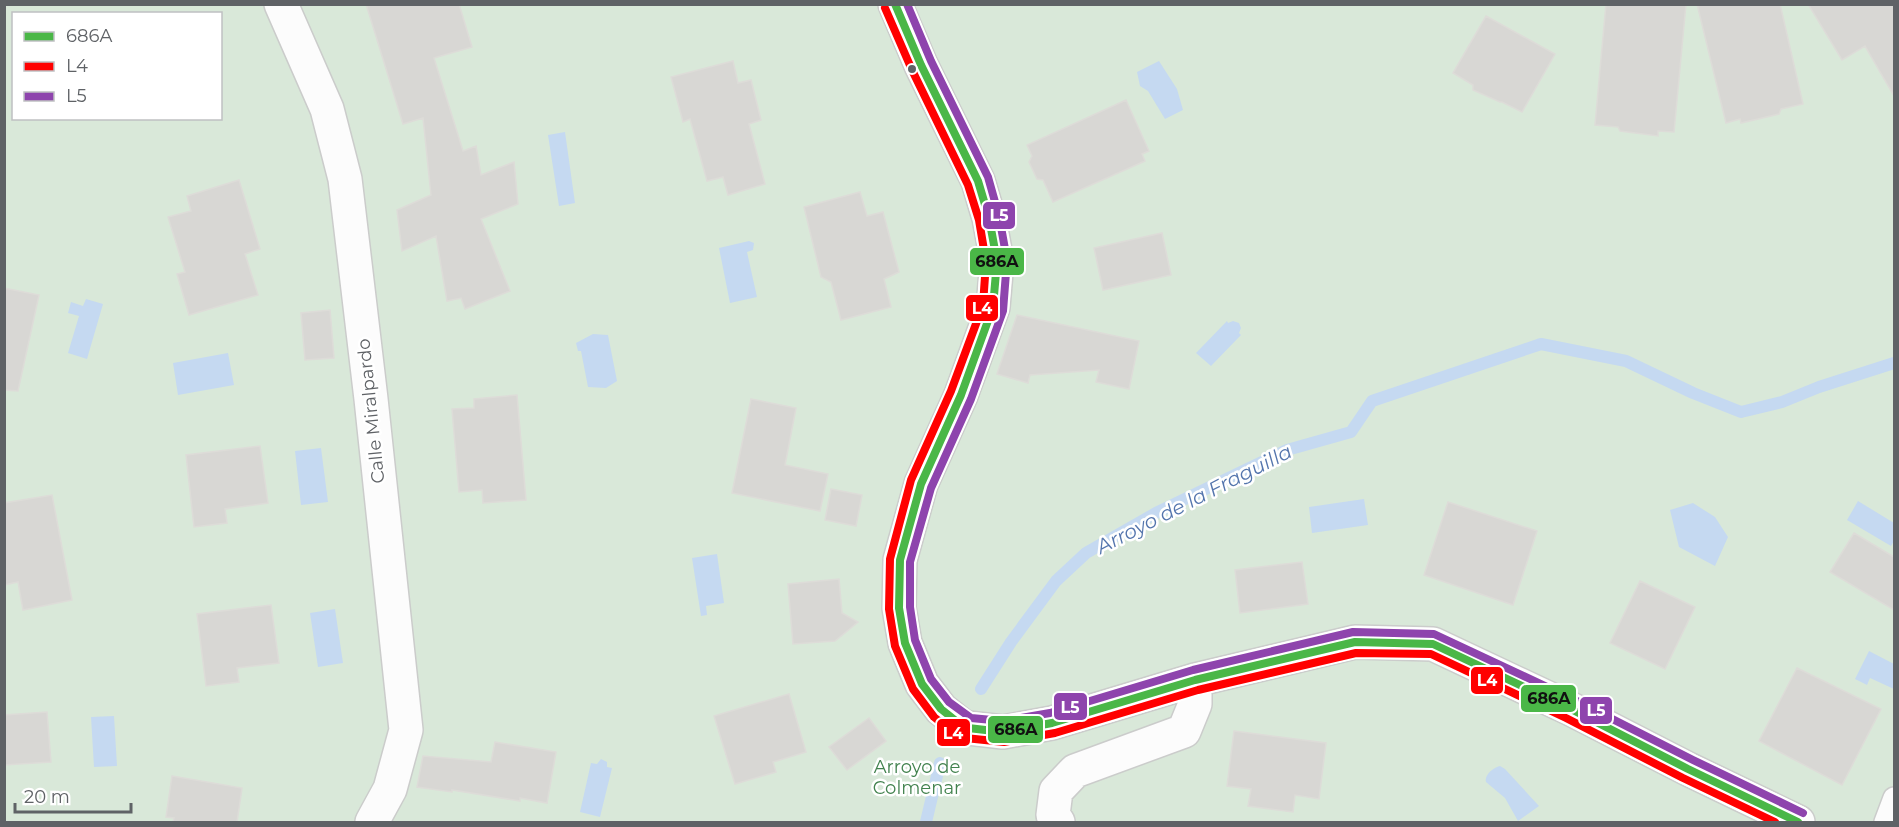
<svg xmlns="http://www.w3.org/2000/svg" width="1899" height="827" viewBox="0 0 1899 827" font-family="Montserrat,sans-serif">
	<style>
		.green { fill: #d9e8d9; fill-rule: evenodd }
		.water { fill: #c5d9f1 }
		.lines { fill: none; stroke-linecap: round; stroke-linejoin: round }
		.stream { stroke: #c5d9f1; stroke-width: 12 }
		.building { fill: #d8d7d4; stroke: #dddcd8; stroke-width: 1.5 }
		.service-casing { stroke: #cbcccb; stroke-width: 24 }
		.minor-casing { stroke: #cbcccb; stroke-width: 36 }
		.service { stroke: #fcfcfc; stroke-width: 21 }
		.minor { stroke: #fcfcfc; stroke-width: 33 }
		.bus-1-casing { stroke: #fff; stroke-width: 12 }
		.bus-2-casing { stroke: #fff; stroke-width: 12 }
		.bus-3-casing { stroke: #fff; stroke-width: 12 }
		.bus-1 { stroke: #4ab747; stroke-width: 8 }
		.bus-2 { stroke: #f00; stroke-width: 8 }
		.bus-3 { stroke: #8e44ad; stroke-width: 8 }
		.bus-dot { fill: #5f6266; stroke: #fff; stroke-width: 2 }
		.labels { text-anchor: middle; stroke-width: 5; stroke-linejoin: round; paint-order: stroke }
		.street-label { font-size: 18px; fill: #5f6266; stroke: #fff }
		.park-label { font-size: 18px; fill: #42824e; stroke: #fff }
		.water-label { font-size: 20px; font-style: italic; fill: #5475ad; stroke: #fff }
		.line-badge { stroke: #fff; stroke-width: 2 }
		.badge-label { font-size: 16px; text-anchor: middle; font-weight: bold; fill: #fff }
		.pale-badge-label { font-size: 16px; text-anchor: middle; font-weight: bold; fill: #111 }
	</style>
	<rect width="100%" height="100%" fill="#eeeee9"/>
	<path class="green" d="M5,5h1889v817h-1889zM14,14h206v104h-206z"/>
	<path class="water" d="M1159,61l18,28 6,21 -18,9 -17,-28 -8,-5 -3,-14z
		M565,132l10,71 -16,3 -11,-71z
		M749,241l5,2 -1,7 -6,2 10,45 -27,6 -11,-55z
		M86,299l17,5 -16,55 -19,-6 11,-37 -11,-3 3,-11 12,4z
		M1227,321l1,2 5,-2 6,2 2,5 -2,5 2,2 -30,31 -15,-13z
		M593,334l15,1 9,46 -11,7 -18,-1 -7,-36h-3l-2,-8z
		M228,353l6,32 -56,10 -5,-32z
		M321,448l7,54 -27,3 -6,-54z
		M1364,499l4,26 -56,8 -3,-26z
		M1858,501l36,22v18l-3,5 -44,-26z
		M1693,503l22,14 13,20 -13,29 -36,-19 -9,-37z
		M717,554l7,49 -18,3 1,9 -6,1 -9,-58z
		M335,609l8,54 -25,4 -8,-54z
		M1869,651l25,13v25l-24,-11 -3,7 -12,-6z
		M114,716l3,50 -23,1 -3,-50z
		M601,759l6,3v5l5,1 -12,49 -20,-5 11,-49 6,1z
		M1500,766l5,3 34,37 -21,15 -13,-23 -19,-16c-2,-7 7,-14 14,-16z"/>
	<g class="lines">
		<path class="stream" d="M981,689l30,-47 45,-61 30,-28 70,-40 131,-63 64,-18 21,-31 169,-57 85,17 67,32 48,19 41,-10 37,-15 75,-24
			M926,822l14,-59"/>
	</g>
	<path class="building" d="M366,4h93l13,43 -38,11 29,93 13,-5 5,29 33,-13 4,42 -37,15 29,72 -45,18 -4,-11 -14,3 -11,-65 -34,15 -5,-41 34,-15 -8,-77 -20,6z
		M1606,4h80l-12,128 -16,-1v5l-38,-5 -2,-4 -23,-2z
		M1697,4h83l23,100 -22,5 -2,5 -38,9 -1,-4 -14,4z
		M1808,4h86v92l-29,-50 -23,14z
		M1486,16l69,38 -33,58 -20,-10h-2l-27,-12v-5l-20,-12z
		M733,61l5,22 13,-3 10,40 -12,4 16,60 -37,11 -5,-18 -16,4 -17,-62 -7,3 -12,-45z
		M1126,100l23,51 -7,3 3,7 -92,41 -10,-22 -6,-1 -8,-17 3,-6 -5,-11z
		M239,180l21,69 -15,5 13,41 -69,20 -12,-41 8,-2 -17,-55 23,-6 -4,-15z
		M860,192l7,24 16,-4 16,60 -15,7 7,28 -50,13 -10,-38 -10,-5 -17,-70z
		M1162,233l9,42 -68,15 -9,-42z
		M4,288l35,7 -21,96 -14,-1z
		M330,310l4,48 -29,2 -4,-47z
		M1017,315l122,26 -10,48 -33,-7 3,-12 -69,5 -2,8 -31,-9z
		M517,395l9,105 -43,3 -1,-13 -23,2 -7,-83 22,-1v-9z
		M751,399l45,9 -11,57 43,9 -8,37 -88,-18z
		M260,446l8,57 -43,6 2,14 -33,4 -8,-72z
		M831,489l31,6 -6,31 -31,-6z
		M52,495l20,105 -49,10 -5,-28 -14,3v-82z
		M1448,502l89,29 -24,74 -89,-30z
		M1854,533l40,24v53l-64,-38z
		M1302,562l6,42 -68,9 -5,-43z
		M839,579l3,34 16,9 -23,19 -42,3 -5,-60z
		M1640,581l55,26 -30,62 -55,-26z
		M271,605l8,58 -42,5 2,14 -33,4 -9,-72z
		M1797,668l84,41 -39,76 -83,-44z
		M789,694l17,58 -33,10 3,10 -41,12 -21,-68z
		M47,712l4,50 -47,3v-50z
		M869,718l17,23 -39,29 -18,-23z
		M1234,731l92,12 -7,56 -24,-4 -2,17 -45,-6 3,-17 -24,-3z
		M495,742l61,10 -9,51 -27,-5v3l-68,-11v2l-35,-5 6,-31 68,6z
		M172,776l70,12 -5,34h-64l1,-4 -8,-1z"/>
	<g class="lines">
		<g class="service-casing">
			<path id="service" d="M1885,822l9,-24"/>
		</g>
		<g class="minor-casing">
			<path id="minor" d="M281,4l46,105 18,70 26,220 35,331 -16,59 -18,33
				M895,4l26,61 57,116 11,37 8,43 -4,46 -32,88 -40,89 -21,76 -1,48 6,35 17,41 19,25 20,16 7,3 35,4 49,-9 143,-43 160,-38 78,2 138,65 117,60 110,53
				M1058,822l-5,-7 3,-24 19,-20 109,-40 11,-27v-24"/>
		</g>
		<use href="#service" class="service"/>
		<use href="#minor" class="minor"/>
		<g class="bus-1-casing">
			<path id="bus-1" d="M895,4l26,61 57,116 11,37 8,43 -4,46 -32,88 -40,89 -21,76 -1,48 6,35 17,41 19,25 20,16 7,3 35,4 49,-9 143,-43 160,-38 78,2 138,65 117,60 110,53"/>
		</g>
		<g class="bus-2-casing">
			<path id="bus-2" d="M885,8l27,62 56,115 11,35 7,42 -3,43 -32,86 -40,89 -21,79 -1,50 6,37 18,43 21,28 21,17 10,4 39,4 51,-9 143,-43 158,-37 75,1 135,64 117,60 92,44"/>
		</g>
		<g class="bus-3-casing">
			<path id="bus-3" d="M907,4l24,57 57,116 11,39 8,44 -4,51 -32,88 -40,89 -21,74v45l5,33 16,39 18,23 22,16 32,3 47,-8 143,-43 160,-38 81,2 141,66 118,60 110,53"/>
		</g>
		<use href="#bus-1" class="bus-1"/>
		<use href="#bus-2" class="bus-2"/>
		<use href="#bus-3" class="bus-3"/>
	</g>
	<circle class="bus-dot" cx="912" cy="69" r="5"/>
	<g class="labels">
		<g class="street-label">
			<text transform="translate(371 411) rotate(-96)" y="6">Calle Miralpardo</text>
		</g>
		<g class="park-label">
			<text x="917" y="773">Arroyo de<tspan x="917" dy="21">Colmenar</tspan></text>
		</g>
		<g class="water-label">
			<text transform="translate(1194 499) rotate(-27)" y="7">Arroyo de la Fraguilla</text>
		</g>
	</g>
	<g class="line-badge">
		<rect x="982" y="201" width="34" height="29" rx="6" fill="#8e44ad"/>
		<rect x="969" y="247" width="56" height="29" rx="6" fill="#4ab747"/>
		<rect x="965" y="294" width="34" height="28" rx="6" fill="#f00"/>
		<rect x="1470" y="666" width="34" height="29" rx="6" fill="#f00"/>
		<rect x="1520" y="684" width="57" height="29" rx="6" fill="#4ab747"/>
		<rect x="1053" y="692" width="35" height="29" rx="6" fill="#8e44ad"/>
		<rect x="1579" y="696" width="34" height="29" rx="6" fill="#8e44ad"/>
		<rect x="987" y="715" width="57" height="29" rx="6" fill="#4ab747"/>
		<rect x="936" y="718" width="35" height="29" rx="6" fill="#f00"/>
	</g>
	<g class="badge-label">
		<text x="999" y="221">L5</text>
		<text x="982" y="314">L4</text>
		<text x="1487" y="686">L4</text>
		<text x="1070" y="713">L5</text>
		<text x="1596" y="716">L5</text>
		<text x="953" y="739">L4</text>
	</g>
	<g class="pale-badge-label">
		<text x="997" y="267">686A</text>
		<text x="1549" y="704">686A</text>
		<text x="1016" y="735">686A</text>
	</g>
	<rect width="1899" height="827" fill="none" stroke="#5f6266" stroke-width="12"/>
	<rect x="12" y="12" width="210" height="108" fill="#ffffff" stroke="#bfc0c2" stroke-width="1.5"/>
	<rect x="24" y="32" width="30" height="9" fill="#4ab747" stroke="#bfc0c2" stroke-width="1.5"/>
	<text x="66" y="42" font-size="18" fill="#5f6266">686A</text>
	<rect x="24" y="62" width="30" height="9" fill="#ff0000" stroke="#bfc0c2" stroke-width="1.5"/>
	<text x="66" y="72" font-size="18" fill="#5f6266">L4</text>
	<rect x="24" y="92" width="30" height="9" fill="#8e44ad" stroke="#bfc0c2" stroke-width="1.5"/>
	<text x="66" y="102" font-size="18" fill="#5f6266">L5</text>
	<path d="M15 803v9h116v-9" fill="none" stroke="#5f6266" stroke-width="3"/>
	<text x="24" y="803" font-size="18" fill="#5f6266" stroke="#ffffff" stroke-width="4.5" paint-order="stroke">20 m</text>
</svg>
